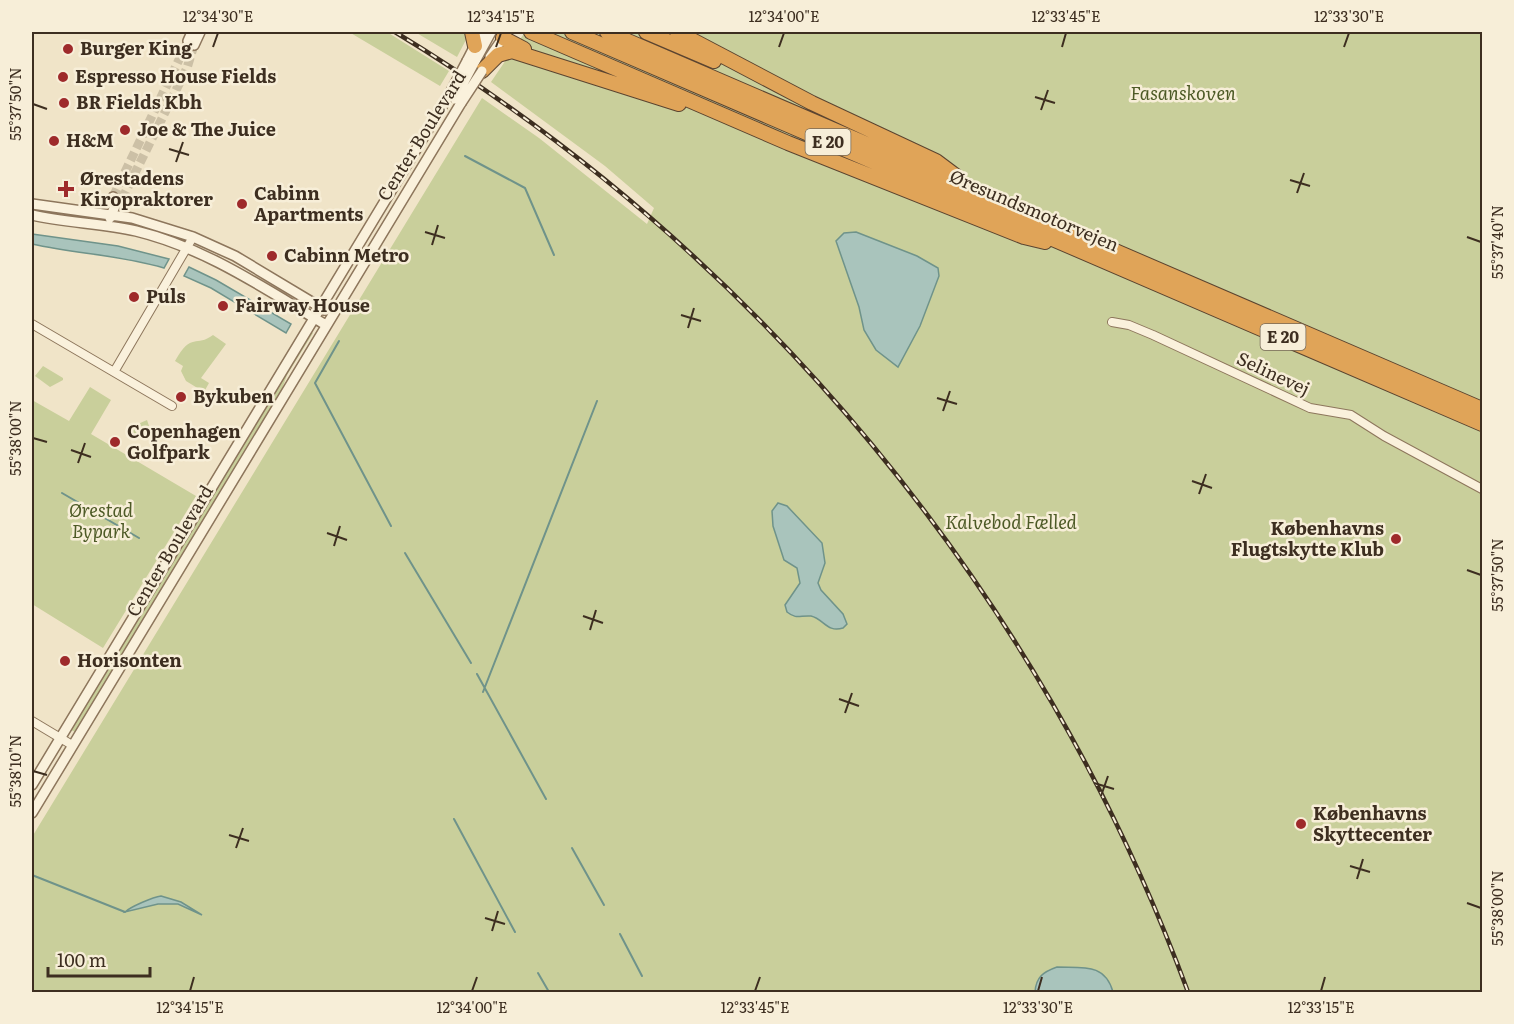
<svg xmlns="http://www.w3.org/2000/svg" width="1514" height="1024" viewBox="0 0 1514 1024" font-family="Literata,serif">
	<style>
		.green { fill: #c9cf9b }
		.water { fill: #a9c4bc; stroke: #6f938a; stroke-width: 1.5 }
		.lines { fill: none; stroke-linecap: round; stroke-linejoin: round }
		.stream { stroke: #6f938a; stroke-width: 2 }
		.tertiary-tunnel { stroke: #ccc0a6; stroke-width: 9; stroke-dasharray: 9 4.5; stroke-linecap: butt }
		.minor-casing { stroke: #8d765c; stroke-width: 10 }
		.tertiary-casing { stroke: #8d765c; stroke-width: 12 }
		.motorway-casing { stroke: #5b4430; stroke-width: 16 }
		.minor { stroke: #faf1dc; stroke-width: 8 }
		.tertiary { stroke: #faf1dc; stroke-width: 9 }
		.motorway { stroke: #e0a458; stroke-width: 14 }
		.rail-casing { stroke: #3d2e20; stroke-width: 4.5 }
		.rail { stroke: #f7eed8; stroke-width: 2; stroke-dasharray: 7; stroke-linecap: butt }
		.tertiary-bridge-casing { stroke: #8d765c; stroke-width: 12; stroke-linecap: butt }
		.tertiary-bridge { stroke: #faf1dc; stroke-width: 9 }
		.ticks { fill: none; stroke: #3d2e20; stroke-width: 2 }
		.poi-dot { fill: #9e2a2b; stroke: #f7eed8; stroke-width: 2 }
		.labels { text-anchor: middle; stroke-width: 5; stroke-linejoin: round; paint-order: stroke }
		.shield { fill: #f7eed8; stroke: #756857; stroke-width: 1.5 }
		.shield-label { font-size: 16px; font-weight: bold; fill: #3d2e20 }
		.poi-label { font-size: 18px; font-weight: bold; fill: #3d2e20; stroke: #f7eed8; text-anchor: start }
		.park-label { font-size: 18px; font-style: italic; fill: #4d5a26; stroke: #f7eed8 }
		.street-label { font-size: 18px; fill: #3d2e20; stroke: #f7eed8 }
		.neatline { fill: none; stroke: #3d2e20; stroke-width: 2 }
		.ticks-label { font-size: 15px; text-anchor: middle; fill: #3d2e20 }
	</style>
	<rect width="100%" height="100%" fill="#f0e4c8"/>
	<path class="green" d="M349,32h38l62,39 -9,15z
		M415,32h48l5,4 -11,21z
		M525,32h957v960h-1450v-155l450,-739 57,40 108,86 7,-16 -49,-42 -114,-84z
		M311,332l2,1 -26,42 -6,17 -206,340 -4,-2z
		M213,335l13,9 -25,34 8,5 -5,9 -18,-11 -5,-10 2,-5 -8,-5c17,-30 21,-13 38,-26z
		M43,366l20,12v2l-13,7 -15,-11z
		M90,387l21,13 -20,34 105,62 -93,152 -71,-44v-204l37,21z
		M147,420l2,6 -9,11 -7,-2 -2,-8z"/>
	<path class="water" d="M856,232l61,24 21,12 1,8 -19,50 -22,41 -22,-17 -12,-20 -5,-23 -23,-66 8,-8z
		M32,234l86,12 51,13 -5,9c-44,-13 -88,-14 -132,-24z
		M189,267l27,13 75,44 -5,9 -75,-45 -27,-12z
		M778,503l9,3 35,37 3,20 -7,20 3,7 22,24 4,10 -4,4c-16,5 -19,-9 -32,-12 -11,-1 -14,4 -24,-4l-2,-7 15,-22 -3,-15 -13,-8 -11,-34 -1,-15z
		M161,896l20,6 21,13 -24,-11h-20l-33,8c5,-5 28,-15 36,-16z
		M1057,967c26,1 48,-4 56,25h-78c1,-15 8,-20 22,-25z"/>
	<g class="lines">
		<path class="stream" d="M465,156l60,32 29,67
			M339,341l-24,42 76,143
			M62,493l77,45
			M405,553l66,110
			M477,674l69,125
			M483,692l114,-291
			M454,819l61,113
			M572,848l32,57
			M32,875l93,37
			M620,934l22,42
			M538,973l11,19"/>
		<path class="tertiary-tunnel" d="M113,197l75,-156
			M122,199l65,-131 7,-23"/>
		<g class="minor-casing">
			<path id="minor" d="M1112,322l17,3 24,10 157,73 41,7 33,21 98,53
				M32,324l140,82
				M114,372l79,-135
				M32,721l40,24"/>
		</g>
		<g class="tertiary-casing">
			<path id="tertiary" d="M188,41l4,-9
				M194,45l6,-13
				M490,57l17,-25
				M467,61l15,-29
				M473,65l18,-33
				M32,204l100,14 61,19 42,19 90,54
				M32,215c34,8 70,8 104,16 70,17 129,58 190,94
				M110,218l5,-12 -5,-4 3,-5
				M32,785l417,-690
				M32,813l429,-710"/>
		</g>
		<g class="motorway-casing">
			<path id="motorway" d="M472,32l3,14
				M531,32l257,111 236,94 21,5
				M572,32l910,392
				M607,32l875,377
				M646,32l68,29
				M677,32l135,71 124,58 20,15
				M503,38l21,11
				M482,71l16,-16 14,-4 167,53"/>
		</g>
		<use href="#minor" class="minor"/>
		<use href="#tertiary" class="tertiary"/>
		<use href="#motorway" class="motorway"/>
		<g class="rail-casing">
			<path id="rail" d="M395,32c363,220 646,562 793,960"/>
		</g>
		<use href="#rail" class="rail"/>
		<g class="tertiary-bridge-casing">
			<path id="tertiary-bridge" d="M449,95l18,-34
				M455,99l18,-34
				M461,103l21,-32"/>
		</g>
		<use href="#tertiary-bridge" class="tertiary-bridge"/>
	</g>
	<path class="ticks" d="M213,47l5,-14M496,47l5,-14M779,47l5,-14M1062,47l4,-14M1344,47l5,-14M1035,97l20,6M33,104l14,5M1041,110l7,-20M169,149l20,6M176,162l7,-20M1290,180l20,6M1297,193l7,-20M425,232l20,6M1467,237l14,5M432,245l6,-20M681,315l20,6M688,328l6,-20M937,398l20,6M943,411l7,-20M33,438l14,4M71,450l20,7M78,463l7,-20M1192,481l20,7M1199,494l7,-20M327,533l20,7M334,546l6,-20M1467,570l14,5M583,616l20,7M590,630l6,-20M839,699l20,7M845,713l7,-20M33,771l14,4M1094,783l20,6M1101,796l7,-20M229,835l20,6M236,848l7,-20M1350,866l20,6M1357,879l6,-20M1467,903l14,5M485,918l20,6M492,931l6,-20M190,991l4,-14M472,991l5,-14M755,991l5,-14M1038,991l4,-14M1321,991l4,-14"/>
	<g class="poi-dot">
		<circle cx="68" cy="49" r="6"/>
		<circle cx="63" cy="77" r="6"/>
		<circle cx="64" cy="103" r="6"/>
		<circle cx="125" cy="130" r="6"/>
		<circle cx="54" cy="141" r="6"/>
		<path d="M63 180h6v6h6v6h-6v6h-6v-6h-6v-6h6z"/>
		<circle cx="242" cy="204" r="6"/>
		<circle cx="272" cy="256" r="6"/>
		<circle cx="134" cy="297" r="6"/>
		<circle cx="223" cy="306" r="6"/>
		<circle cx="181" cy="397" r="6"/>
		<circle cx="115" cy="442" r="6"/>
		<circle cx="1396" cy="539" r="6"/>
		<circle cx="65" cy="661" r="6"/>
		<circle cx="1301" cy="824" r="6"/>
	</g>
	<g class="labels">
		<g class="shield">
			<rect x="805.5" y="129" width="45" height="26" rx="4.5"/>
			<rect x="1260.5" y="324" width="45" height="26" rx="4.5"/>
		</g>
		<g class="shield-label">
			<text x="828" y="148">E 20</text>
			<text x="1283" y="343">E 20</text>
		</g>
		<g class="poi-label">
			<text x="80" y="55">Burger King</text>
			<text x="75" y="83">Espresso House Fields</text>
			<text x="76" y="109">BR Fields Kbh</text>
			<text x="137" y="136">Joe &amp; The Juice</text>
			<text x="66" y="147">H&amp;M</text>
			<text x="80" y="185">Ørestadens<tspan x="80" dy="21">Kiropraktorer</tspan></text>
			<text x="254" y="200">Cabinn<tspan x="254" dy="21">Apartments</tspan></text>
			<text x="284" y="262">Cabinn Metro</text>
			<text x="146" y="303">Puls</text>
			<text x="235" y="312">Fairway House</text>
			<text x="193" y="403">Bykuben</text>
			<text x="127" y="438">Copenhagen<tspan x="127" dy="21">Golfpark</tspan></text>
			<text x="1384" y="535" text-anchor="end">Københavns<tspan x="1384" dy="21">Flugtskytte Klub</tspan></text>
			<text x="77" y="667">Horisonten</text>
			<text x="1313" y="820">Københavns<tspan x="1313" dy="21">Skyttecenter</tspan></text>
		</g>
		<g class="park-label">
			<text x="1183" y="100">Fasanskoven</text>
			<text x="101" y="517">Ørestad<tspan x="101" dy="21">Bypark</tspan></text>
			<text x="1011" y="529">Kalvebod Fælled</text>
		</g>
		<g class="street-label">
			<text transform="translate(422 136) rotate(-58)" y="6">Center Boulevard</text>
			<text transform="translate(1034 211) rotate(23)" y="6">Øresundsmotorvejen</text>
			<text transform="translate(1273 374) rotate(25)" y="6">Selinevej</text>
			<text transform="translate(170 551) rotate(-59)" y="6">Center Boulevard</text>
		</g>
	</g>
	<rect width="1514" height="1024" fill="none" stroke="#f7eed8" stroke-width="66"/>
	<path d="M48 967v9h102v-9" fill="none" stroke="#3d2e20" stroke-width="3"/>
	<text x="57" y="967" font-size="18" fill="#3d2e20" stroke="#f7eed8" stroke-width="4.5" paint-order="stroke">100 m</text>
	<rect x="33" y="33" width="1448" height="958" class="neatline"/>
	<g class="ticks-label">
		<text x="218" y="22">12°34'30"E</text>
		<text x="501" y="22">12°34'15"E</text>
		<text x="784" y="22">12°34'00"E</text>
		<text x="1066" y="22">12°33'45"E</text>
		<text x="1349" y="22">12°33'30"E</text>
		<text transform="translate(16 104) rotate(-90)" y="5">55°37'50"N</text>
		<text transform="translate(1498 242) rotate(-90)" y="5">55°37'40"N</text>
		<text transform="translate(16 438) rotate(-90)" y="5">55°38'00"N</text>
		<text transform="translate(1498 575) rotate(-90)" y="5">55°37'50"N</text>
		<text transform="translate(16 771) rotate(-90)" y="5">55°38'10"N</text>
		<text transform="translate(1498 908) rotate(-90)" y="5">55°38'00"N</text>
		<text x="190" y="1013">12°34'15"E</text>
		<text x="472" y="1013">12°34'00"E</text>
		<text x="755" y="1013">12°33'45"E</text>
		<text x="1038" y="1013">12°33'30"E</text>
		<text x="1321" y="1013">12°33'15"E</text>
	</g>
</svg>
